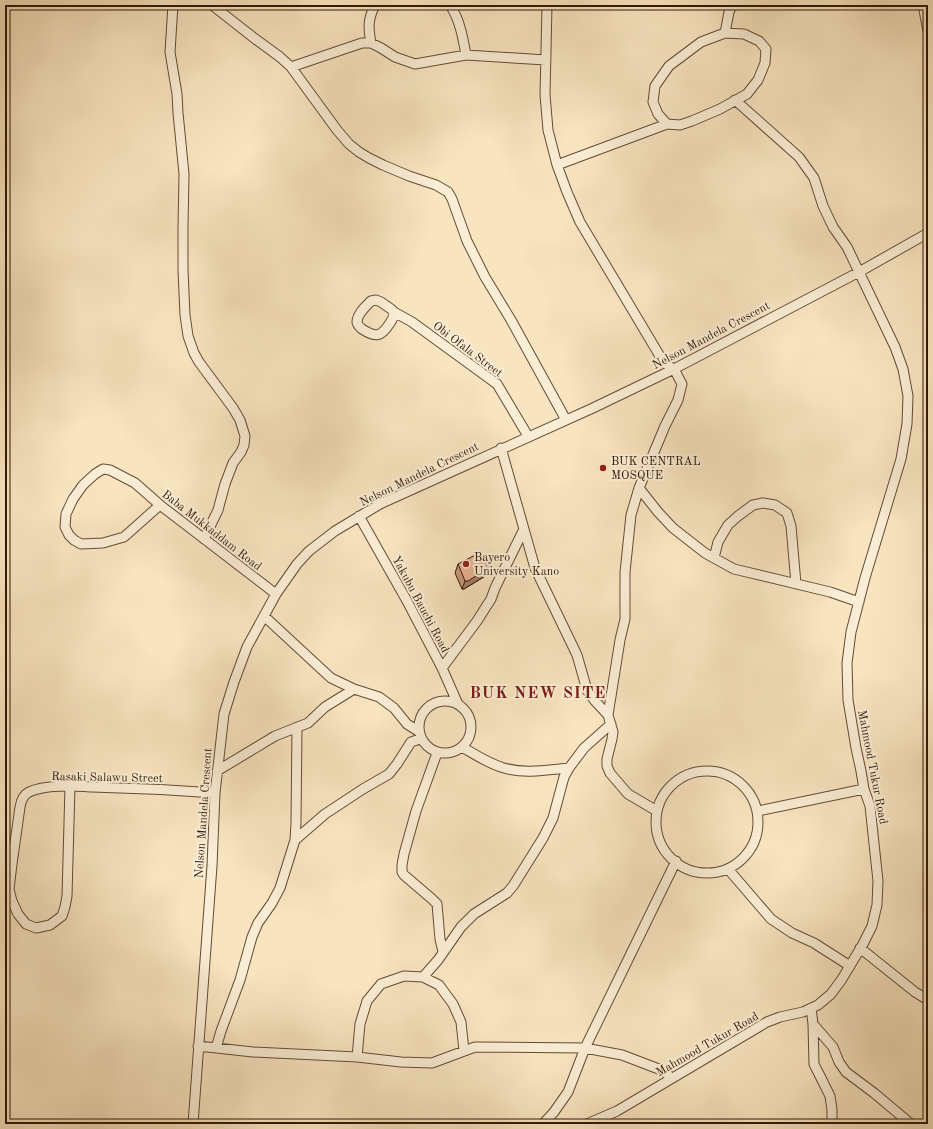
<svg xmlns="http://www.w3.org/2000/svg" width="933" height="1129" viewBox="0 0 933 1129" font-family="'Old Standard TT',serif">
	<style>
		.lines { fill: none; stroke-linecap: round; stroke-linejoin: round }
		.street-casing { stroke: #634b35; stroke-width: 11 }
		.street { stroke: #faedd5; stroke-width: 9 }
		.wall { fill: #cb997f; stroke: #311807 }
		.shaded-wall { fill: #a57d68; stroke: #311807 }
		.building { fill: #ecb294; stroke: #311807 }
		.poi-dot { fill: #8f2418; stroke: #faedd5; stroke-width: 1.5 }
		.labels { text-anchor: middle; stroke-width: 4; stroke-linejoin: round; paint-order: stroke }
		.street-label { font-size: 12px; fill: #311807; stroke: #faedd5 }
		.poi-label { font-size: 12px; fill: #311807; stroke: #faedd5; text-anchor: start }
		.district-label { font-size: 16px; font-weight: bold; letter-spacing: 1px; fill: #7a1f14; stroke: #faedd5 }
	</style>
	<rect width="100%" height="100%" fill="#f8e4bf"/>
	<filter id="stains"><feTurbulence type="fractalNoise" baseFrequency=".005" numOctaves="4"/><feColorMatrix values="0 0 0 0 .2 0 0 0 0 .09 0 0 0 0 .02 0 0 0 .5 -.17"/></filter>
	<radialGradient id="worn" r=".72"><stop offset=".6" stop-color="#630" stop-opacity="0"/><stop offset="1" stop-color="#630" stop-opacity=".3"/></radialGradient>
	<g class="lines">
		<g class="street-casing">
			<path id="street" d="M173,5l-3,47 7,42 1,19 6,61 -1,52v44l2,45 3,21 6,17 5,9 34,46 7,12 5,16 -1,9 -3,7 -8,11 -8,21 -7,26 -14,29
				M212,5l42,33 26,19 11,10 46,63 12,14 10,8 10,6 14,7 26,11 27,9 12,7 4,7 15,42 18,36 26,43 55,100
				M450,5c10,15 13,33 16,50
				M547,5l-2,90 3,35 9,35 10,27 13,30 84,141 10,6 8,15 -4,16 -13,26 -26,62 -8,27 -6,57v47l-5,21 -12,75 5,17 -1,7 -5,20v7l3,7 18,21 29,17
				M923,5l5,26
				M725,33l4,-21 3,-7
				M371,43c-3,-16 -3,-24 4,-38
				M291,67l71,-24h9l10,5 14,9 20,7 51,-9 80,5
				M557,165l110,-41 13,1 12,-4 28,-12 27,-15 11,-14 7,-17 1,-14 -7,-8 -15,-7 -19,-1 -24,9 -32,24 -14,20 -2,16 5,12 9,10
				M394,312c0,5 -1,7 -4,11 -9,14 -14,15 -28,6 -2,-2 -5,-4 -5,-7 0,-8 9,-16 14,-21l5,-1 5,2 10,7 3,3 18,10 85,62 31,52
				M501,448l34,120 42,87 10,35 8,11 13,14
				M639,488l19,24 15,16 32,25 29,16 96,23 29,10
				M160,505l-36,32 -21,6 -22,1 -7,-4 -5,-5 -4,-8 1,-13 7,-15 10,-14 12,-11 8,-5 7,1 25,13 25,22 116,89
				M359,516l48,85 35,67 16,36
				M714,558l4,-16 10,-17 10,-9 15,-11 10,-2 12,2 12,8 4,13 5,58
				M264,616l67,62 23,11 25,8 15,11 13,16 11,7
				M442,668l35,-47 14,-22 4,-11 29,-59
				M419 727a26 26 0 1 1 52 0a26 26 0 1 1-52 0Z
				M462,747c14,8 27,17 42,21 21,6 43,2 65,0
				M437,753l-21,58 -12,43 -2,11v7l2,3 28,24 5,5 3,35 3,13
				M217,771l58,-35 33,-13 17,-16 29,-18
				M656 822a51 51 0 1 1 102 0a51 51 0 1 1-102 0Z
				M70,786l-3,110 -2,11 -3,9 -12,9 -14,3 -10,-4 -8,-10 -6,-13 -3,-12 3,-25 8,-57c1,-6 3,-12 9,-15 16,-8 46,-6 63,-5 41,1 82,3 123,6
				M758,811l106,-22
				M295,840l30,-26 38,-25 26,-15 8,-10 14,-22 9,-3
				M728,869l43,50 21,14 22,10 36,23
				M860,948l55,44 13,8
				M423,977l15,-17 23,-33 13,-13 33,-21 6,-7 30,-48 10,-20 11,-41 5,-9 15,-20 27,-24
				M811,1008l2,16 1,40 16,32 2,14v14
				M813,1024l20,23 6,15 7,10 28,21 37,31
				M198,1046l55,6 104,5 44,5 31,1 43,-16 110,1 37,7 42,16 7,7
				M216,1048l5,-17 19,-51 12,-43 6,-14 14,-20 8,-15 15,-48 1,-17 1,-96
				M357,1057l3,-33 7,-23 14,-17 23,-8 19,1 16,8 14,19 8,18 3,29
				M193,1124l19,-258 3,-73 9,-79 10,-32 13,-35 29,-53 21,-30 12,-13 26,-20 45,-27 213,-96 81,-39 185,-97 69,-39
				M543,1124l11,-12 14,-20 17,-44 91,-187
				M587,1124l30,-13 150,-89 13,-5 23,-5 15,-7 13,-11 11,-15 21,-35 9,-18 5,-21 1,-24 -8,-75 -6,-17 -3,-18 -5,-23 -8,-48 -1,-37 4,-31 14,-54 36,-119 6,-35 1,-28 -5,-27 -8,-22 -48,-100 -14,-20 -10,-21 -9,-28 -15,-21 -64,-57"/>
		</g>
		<use href="#street" class="street"/>
	</g>
	<path class="wall" d="M458,564l32,3 -3,8 -23,14h-2l-7,-16z"/>
	<path class="shaded-wall" d="M490,567l-3,8 -23,14h-2l3,-8z"/>
	<path class="building" d="M481,552l9,15 -22,14h-3l-7,-17z"/>
	<g class="poi-dot">
		<circle cx="603" cy="468" r="4"/>
		<circle cx="466" cy="564" r="4"/>
	</g>
	<g class="labels">
		<g class="street-label">
			<text transform="translate(711 335) rotate(-28)" y="4">Nelson Mandela Crescent</text>
			<text transform="translate(468 349) rotate(37)" y="4">Obi Ofala Street</text>
			<text transform="translate(419 474) rotate(-26)" y="4">Nelson Mandela Crescent</text>
			<text transform="translate(212 530) rotate(38)" y="4">Baba Mukkaddam Road</text>
			<text transform="translate(421 604) rotate(62)" y="4">Yakubu Bauchi Road</text>
			<text transform="translate(873 767) rotate(79)" y="4">Mahmood Tukur Road</text>
			<text transform="translate(107 777) rotate(1)" y="4">Rasaki Salawu Street</text>
			<text transform="translate(203 813) rotate(-86)" y="4">Nelson Mandela Crescent</text>
			<text transform="translate(707 1044) rotate(-30)" y="4">Mahmood Tukur Road</text>
		</g>
		<g class="poi-label">
			<text x="611" y="465">BUK CENTRAL<tspan x="611" dy="14">MOSQUE</tspan></text>
			<text x="474" y="561">Bayero<tspan x="474" dy="14">University Kano</tspan></text>
		</g>
		<g class="district-label">
			<text x="538" y="698">BUK NEW SITE</text>
		</g>
	</g>
	<rect width="933" height="1129" fill="none" stroke="#f8e4bf" stroke-width="20"/>
	<rect x="6" y="6" width="921" height="1117" fill="none" stroke="#311807" stroke-width="2"/>
	<rect x="10" y="10" width="913" height="1109" fill="none" stroke="#311807"/>
	<rect width="100%" height="100%" filter="url(#stains)"/>
	<rect width="100%" height="100%" fill="url(#worn)"/>
</svg>
